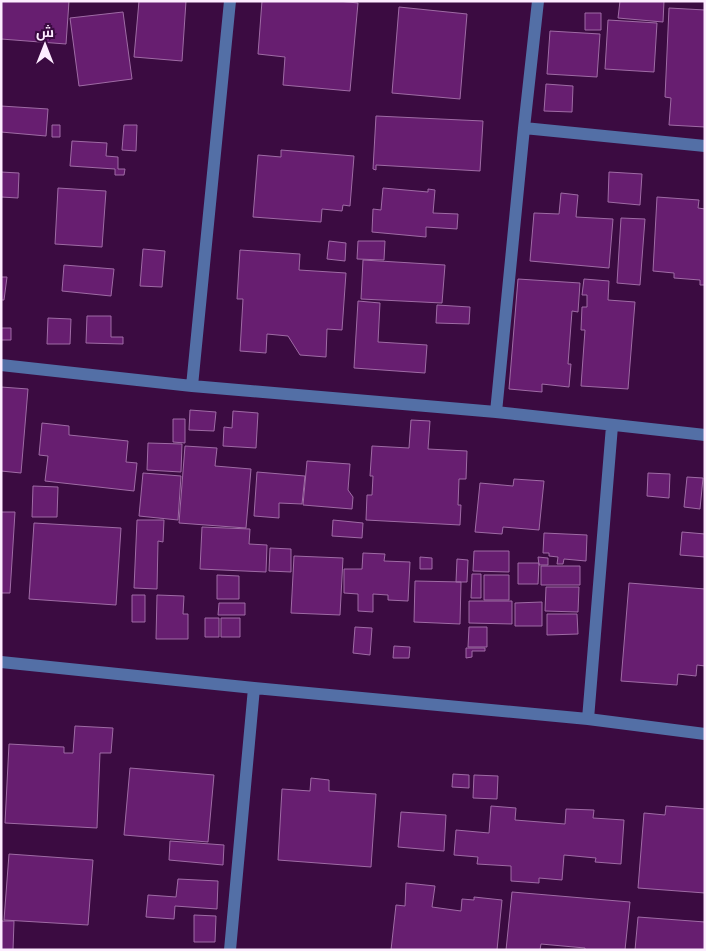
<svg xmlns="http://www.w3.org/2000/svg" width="706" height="951" viewBox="0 0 706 951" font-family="Arial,Cairo,sans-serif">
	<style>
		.building { fill: #671e70; stroke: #9f6ba5 }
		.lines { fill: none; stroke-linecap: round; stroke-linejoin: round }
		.minor { stroke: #536fa6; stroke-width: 12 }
	</style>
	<rect width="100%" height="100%" fill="#3b0b41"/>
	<path class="building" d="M1,1h68l-3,43 -65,-5z
		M139,1h47l-4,60 -48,-4z
		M262,1h76l20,2 -8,88 -67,-6 2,-28 -27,-3z
		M620,1h44l-1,21 -45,-4z
		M399,7l68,7 -7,85 -68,-6z
		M669,8l36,2v117l-36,-2 2,-27 -6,-1z
		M123,12l9,67 -53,7 -9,-68z
		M585,13h16v17h-16z
		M608,20l49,3 -3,49 -49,-3z
		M550,31l50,3 -3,43 -50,-3z
		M546,84l27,2 -1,26 -28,-1z
		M1,106l47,3 -2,27 -45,-4z
		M376,116l107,5 -3,50 -104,-6v5l-3,-1z
		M52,125h8v12h-8z
		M124,125h13l-1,26 -14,-1z
		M72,141l35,2 -1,13 12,1v12h7l-1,6h-9v-6l-45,-3z
		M281,150l73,6 -4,50 -7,-1 -1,6 -20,-2 -1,13 -68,-5 5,-62 23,2z
		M1,172l18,1 -1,25 -17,-1z
		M609,172l33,2 -2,31 -32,-3z
		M58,188l48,3 -4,56 -47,-3z
		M383,188l45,4v-3l7,1 -2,23 25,1 -1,15 -31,-2v10l-54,-5 1,-23 8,1z
		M561,193l17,2 -2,22 37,2 -4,49 -79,-7 4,-48 25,1z
		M657,197l42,3 -1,8 7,1v76h-5v-5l-26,-2v-5l-21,-2z
		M621,218l24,1 -5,66 -23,-2z
		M329,241l17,2 -1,18 -18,-2z
		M358,241h27l-1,19 -27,-1z
		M143,249l22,2 -3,36 -22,-1z
		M240,250l60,4 -1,16 47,3 -4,57 -15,-1 -1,28 -26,-2 -12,-19 -21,-2 -1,19 -26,-2 3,-52h-6z
		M363,260l82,5 -3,38 -81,-4z
		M64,265l50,4 -3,27 -49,-5z
		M1,277h6l-3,23h-3z
		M518,279l62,4 -2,29 -6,-1 -4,53h3l-2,23 -27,-3v8l-33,-3z
		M584,279l25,2 -1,19 27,2 -7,87 -47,-3 4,-56h-4l1,-23h5v-12h-5z
		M358,301l22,2 -2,39 49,3 -2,28 -71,-5z
		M437,305l33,2 -1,17 -33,-1z
		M87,316h24v21h12v7l-37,-1z
		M48,318l23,1 -1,25h-23z
		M1,328h10v12h-10z
		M1,387l27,2 -7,84 -20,-2z
		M190,410l26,2 -2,19 -25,-1z
		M233,411l25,2 -2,35 -33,-2 1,-19 8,1z
		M173,419h12v24l-12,-1z
		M411,420l19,1 -2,28 39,2 -1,28h-7l-1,26h3l-1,20 -94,-5 1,-25h5l1,-19h-3l2,-30 37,2z
		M42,423l27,3v9l59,6 -2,21 11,1 -3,28 -89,-10 3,-25 -9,-1z
		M148,443l34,1 -1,28 -34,-2z
		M185,446l32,2 -2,18 36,3 -5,59 -67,-5z
		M307,461l43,3 -2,26 5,7 -1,12 -49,-4z
		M257,472l48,4 -3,28 -23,-1v15l-25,-2z
		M143,473l38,3 -3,44 -39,-4z
		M648,473l22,1 -1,24 -22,-2z
		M687,477l16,1 -3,31 -16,-2z
		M514,479l30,2 -5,49 -36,-3 -1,7 -27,-2 5,-49 33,3z
		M33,486l25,1 -1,30h-25z
		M1,512h14l-5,81h-9z
		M137,520h27l-1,22 -5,-1 -1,48 -23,-1z
		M333,520l30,3 -1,15 -30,-2z
		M34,523l87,5 -5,77 -87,-6z
		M202,527l48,2 -1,15 18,1 -1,27 -66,-3z
		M682,532l23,2v23l-25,-2z
		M544,533l43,2 -1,26 -22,-2 -1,5h-6l1,-7 -9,-1v-3h-6z
		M270,548l21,1v23l-22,-1z
		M474,551h35v21l-36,-1z
		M363,553l22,1 -1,7 26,1 -2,39 -20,-1v-5l-15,-1v18l-15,-1v-17l-14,-1v-24h18z
		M294,556l49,2 -3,57 -49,-2z
		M420,557l12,1v11h-12z
		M538,557l10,1v7h-9z
		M457,559l11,1 -1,22h-11z
		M518,563h21l-1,21h-20z
		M541,566h39v19h-39z
		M472,574h9v24h-10z
		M217,575l22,1v23h-22z
		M484,575h25v25h-25z
		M415,581l46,1 -1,42 -46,-2z
		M629,583l76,6v77l-8,-1 -1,11 -18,-2 -1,11 -56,-4z
		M546,587h33l-1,25 -33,-1z
		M132,595h13v27h-13z
		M157,595l27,1 -1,18h5v25h-32z
		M469,601h43v23l-43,-1z
		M542,602v24h-27v-23z
		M219,603h26v12h-27z
		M547,614h30l1,20 -31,1z
		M205,618h14v19h-14z
		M221,618h19v19h-19z
		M355,627l17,1 -2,27 -17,-2z
		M469,627h18v20h-19z
		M394,646l16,1 -1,11h-16z
		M466,648h19v3h-13v6l-6,1z
		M75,726l38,2 -2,25h-11l-3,75 -92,-5 4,-79 55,3v6h9z
		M130,768l84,7 -6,67 -84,-7z
		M453,774l16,1v13l-17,-1z
		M474,775l24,1 -1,23 -24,-1z
		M311,778l18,2v11l47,3 -5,73 -93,-7 4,-71 28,2z
		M491,806l25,2 -1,12 50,4 1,-15 28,1 -1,8 31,2 -3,44 -26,-2 1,-4 -32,-3 -2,25 -23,-2v5l-28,-2v-15l-34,-2 1,-7 -24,-2 2,-25 33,3z
		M666,806l39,3v84l-67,-5 6,-75 21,2z
		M401,812l45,3 -2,36 -46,-4z
		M170,841l54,4 -1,20 -54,-5z
		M9,854l84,6 -5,65 -84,-5z
		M178,879l40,2 -1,28 -42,-3 -1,13 -28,-2 2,-22 28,2z
		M406,883l29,3 -3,21 29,4 1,-12 12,1v-3l28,3 -5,50h-106l5,-45 9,1z
		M512,892l118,10 -5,48h-40v-2l-44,-4 -1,6h-34z
		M194,915l22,1 -1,26h-21z
		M638,917l67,5v28h-70z
		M1,921h13l-1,29h-12z"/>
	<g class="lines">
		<path class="minor" d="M524,128l181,18
			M1,365l191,21 304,26 209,23
			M192,386l38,-385
			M496,412l28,-284 14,-127
			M1,662l253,26 334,31 117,15
			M588,719l24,-293
			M230,950l24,-262"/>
	</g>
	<rect width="706" height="951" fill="none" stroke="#fdecff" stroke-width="5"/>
	<g transform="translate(45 45)" stroke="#3b0b41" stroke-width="4" paint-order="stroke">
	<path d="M0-4L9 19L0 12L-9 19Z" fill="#fdecff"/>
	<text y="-8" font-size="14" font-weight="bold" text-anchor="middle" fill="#fdecff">ش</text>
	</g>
</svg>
